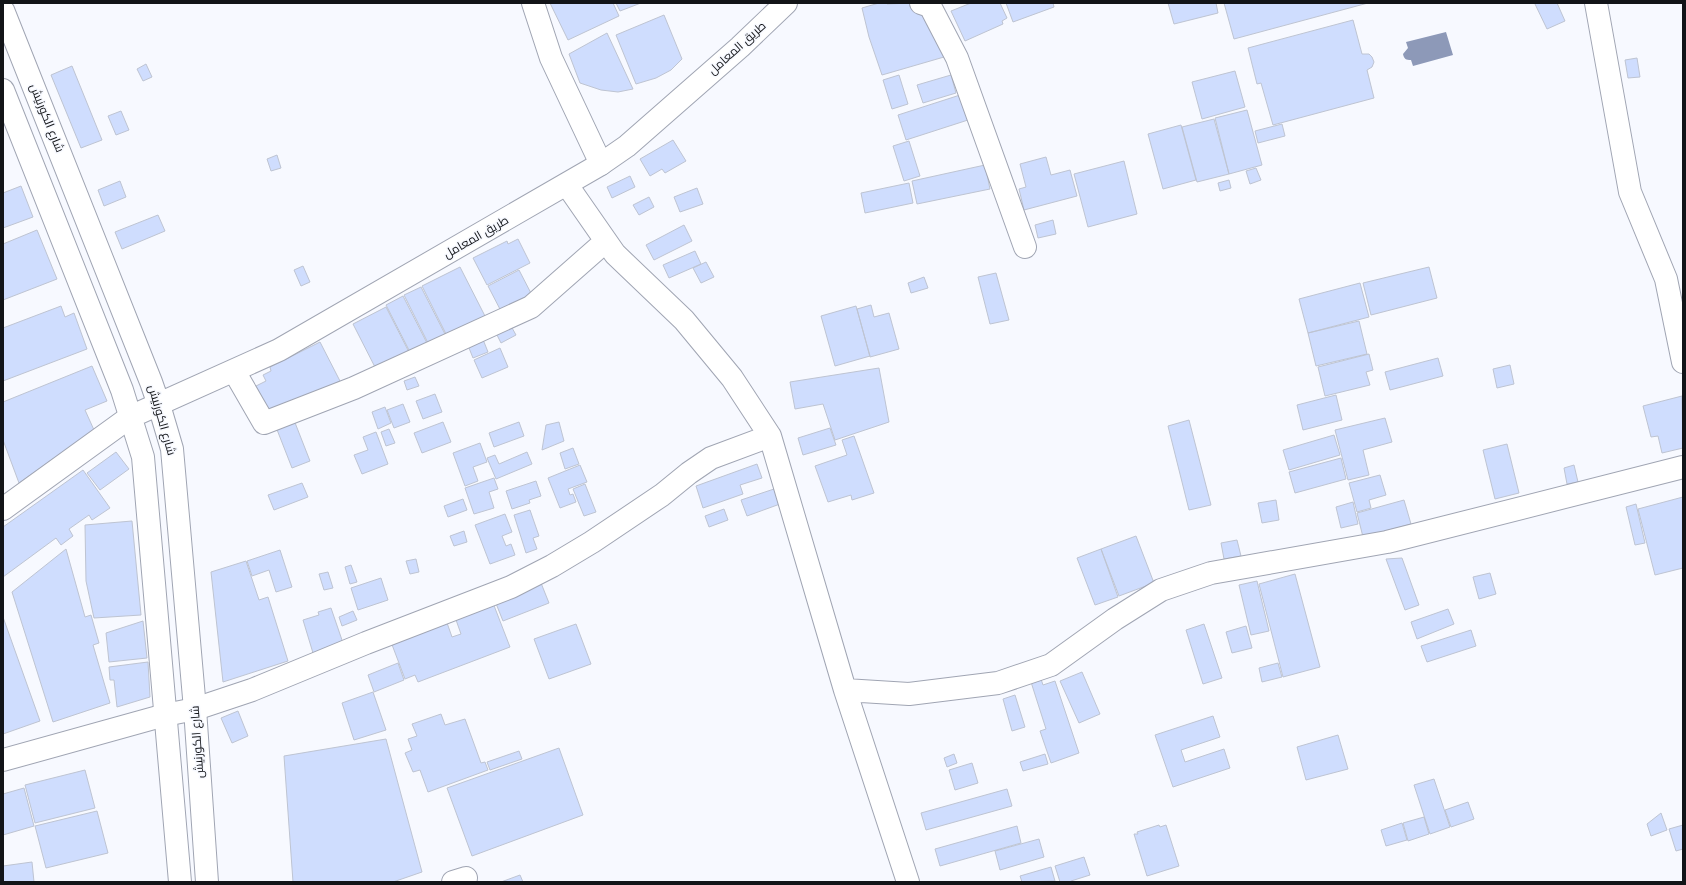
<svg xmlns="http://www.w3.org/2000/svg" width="1686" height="885" viewBox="0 0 1686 885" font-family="Quicksand,Cairo,sans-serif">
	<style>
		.water { fill: #8d99b8 }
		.building { fill: #cfddfe; stroke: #bec4d2 }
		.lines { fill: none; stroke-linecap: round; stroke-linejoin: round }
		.minor-casing { stroke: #a0a5b3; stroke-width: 24 }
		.secondary-casing { stroke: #a0a5b3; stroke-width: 24 }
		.minor { stroke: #fff; stroke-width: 22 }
		.secondary { stroke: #fff; stroke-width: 22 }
		.labels { text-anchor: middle; stroke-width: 3; stroke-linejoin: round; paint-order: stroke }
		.street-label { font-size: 12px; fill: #121418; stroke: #f7f9ff }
	</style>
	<rect width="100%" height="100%" fill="#f7f9ff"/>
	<path class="water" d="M1446,32l7,23 -40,11 -2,-6c-5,0 -7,-1 -8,-6l5,-6 -2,-6z"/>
	<path class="building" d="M550,3h63l6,13 -51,24z
		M616,3h25l-21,8z
		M879,3h8v1l24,-1 21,14 12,40 -62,18 -13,-38 -7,-29z
		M971,3h29l7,15 -5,3 1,3 -38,17 -14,-30z
		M1006,3h47l1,4 -41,15z
		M1168,3h48l2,10 -44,11z
		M1224,3h144l-134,36z
		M1537,3h20l8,18 -18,8 -12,-25z
		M664,15l18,44 -11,11 -15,8 -20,6 -20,-49z
		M1353,20l9,34h7l3,3 2,5 -2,5 -5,3 7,28 -101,27 -12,-42 -4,1 -9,-36z
		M607,33l26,56 -15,3 -17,-2 -21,-7 -11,-29z
		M1637,58l3,19 -12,1 -3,-18z
		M146,64l6,13 -9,4 -6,-12z
		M72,66l30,74 -21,8 -30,-73z
		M1235,71l10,36 -43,12 -10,-37z
		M899,75l9,29 -16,5 -9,-29z
		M951,75l5,18 -33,10 -6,-18z
		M960,95l8,25 -62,20 -8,-25z
		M1247,110l15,55 -33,9 -14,-56z
		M121,111l8,19 -13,5 -8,-19z
		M1214,119l15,55 -32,8 -15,-55z
		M1282,124l3,12 -27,7 -3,-12z
		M1181,125l15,55 -33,9 -15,-55z
		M673,140l13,21 -21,12 -3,-4 -12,7 -10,-17z
		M909,141l11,35 -16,5 -11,-35z
		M277,155l4,13 -10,3 -4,-12z
		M1046,157l5,18 19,-5 7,26 -53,14 -5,-21 7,-2 -6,-23z
		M1124,161l13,53 -49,13 -14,-53z
		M985,165l5,24 -73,15 -5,-23z
		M1256,168l5,12 -11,4 -4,-13z
		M630,176l5,11 -23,11 -5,-11z
		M1229,180l2,8 -11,3 -2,-8z
		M120,181l6,16 -22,9 -6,-16z
		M909,183l4,20 -48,10 -4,-20z
		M21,186l12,31 -30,11v-35z
		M697,188l6,16 -23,8 -6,-15z
		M649,197l5,10 -15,8 -6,-10z
		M158,215l7,16 -43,18 -7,-17z
		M1053,220l3,14 -18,4 -3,-13z
		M684,225l8,16 -38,19 -8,-15z
		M37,230l20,49 -54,21v-56z
		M518,239l12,24 -43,22 -14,-27 34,-17 1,3z
		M695,251l6,13 -32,14 -6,-13z
		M706,262l8,15 -13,6 -8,-15z
		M303,266l7,16 -9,4 -7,-16z
		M460,267l26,51 -38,20 -26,-52z
		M1429,267l8,31 -66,17 -8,-32z
		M519,270l15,29 -31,16 -15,-29z
		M996,273l13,47 -19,4 -12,-47z
		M924,277l4,11 -17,5 -3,-10z
		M1360,283l9,34 -61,16 -9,-34z
		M421,287l26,51 -17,9 -26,-52z
		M403,296l26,51 -17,9 -26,-51z
		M871,305l3,12 15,-4 10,36 -29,8 -13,-48z
		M61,306l4,11 9,-4 13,36 -84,32v-53z
		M856,306l14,50 -35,10 -14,-50z
		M386,307l25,49 -33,17 -25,-49z
		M1359,321l8,33 -51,12 -8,-33z
		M511,326l5,9 -15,8 -5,-10z
		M482,337l6,15 -15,6 -6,-15z
		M320,342l20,39 -69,35 -15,-30 10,-5 -3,-6 8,-4 -1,-4z
		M500,348l8,19 -26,11 -8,-18z
		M1369,354l4,16 -7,2 4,13 -45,11 -7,-29z
		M1438,358l5,18 -53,14 -5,-18z
		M1510,365l4,19 -17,4 -4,-19z
		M92,366l15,35 -22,9 9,20 -75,53 -16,-43v-38z
		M879,368l10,54 -54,18 -12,-36 -28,5 -5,-27z
		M415,377l4,9 -12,4 -3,-9z
		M435,394l7,18 -19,7 -7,-18z
		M1336,395l6,25 -39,10 -6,-25z
		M1682,396l1,52 -21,5 -4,-17 -7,1 -8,-31z
		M403,404l7,18 -16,6 -7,-18z
		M385,407l6,16 -13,6 -6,-17z
		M292,415l18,46 -18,7 -18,-46z
		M1385,418l7,24 -29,8 6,25 -21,5 -13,-50z
		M1189,420l22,85 -22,5 -21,-84z
		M443,422l8,20 -29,11 -8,-20z
		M519,422l5,14 -30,11 -5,-14z
		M559,422l5,19 -22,9 4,-25z
		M830,428l6,17 -33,10 -5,-17z
		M389,429l6,14 -9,3 -5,-14z
		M376,432l12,32 -26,10 -8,-19 14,-5 -5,-13z
		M1334,435l6,20 -51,15 -6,-20z
		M854,436l20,57 -22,7 -1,-5 -23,7 -13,-36 32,-11 -5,-15z
		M480,443l7,19 -14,5 5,14 -13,5 -12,-33z
		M1507,444l12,49 -24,6 -12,-49z
		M573,448l6,16 -14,5 -5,-16z
		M116,452l13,17 -29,21 -13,-17z
		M527,452l5,12 -36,15 -9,-21 8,-3 4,9z
		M1341,458l5,21 -51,14 -6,-21z
		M757,464l5,14 -22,7 3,9 -40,14 -7,-22z
		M580,465l7,17 -19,7 2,6 3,-1 3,8 -16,6 -12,-30z
		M1574,465l4,17 -11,2 -3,-16z
		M83,470l27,38 -18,12 -3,-5 -20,14 4,7 -12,9 -5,-7 -53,39v-50z
		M1380,475l6,20 -17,5 2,8 -14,4 -8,-29z
		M494,478l4,11 -9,3 5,16 -20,6 -9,-26z
		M536,481l5,15 -12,4 1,3 -18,6 -6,-18z
		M302,483l6,14 -34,13 -6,-15z
		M585,484l11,28 -12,4 -11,-27z
		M774,489l6,15 -33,12 -6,-16z
		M1683,497v71l-28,7 -17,-66z
		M463,499l4,11 -19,7 -4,-11z
		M1276,500l3,20 -17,3 -4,-20z
		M1404,500l7,24 -48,13 -6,-24z
		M1353,502l5,22 -17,4 -5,-21z
		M1636,504l9,39 -10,2 -9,-38z
		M724,509l4,11 -19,7 -4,-11z
		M530,510l9,26 -6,2 4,11 -11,4 -12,-38z
		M505,514l7,18 -10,4 4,10 5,-2 4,11 -25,9 -15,-39z
		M132,521l9,94 -47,3 -8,-37 -1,-56z
		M464,531l3,11 -13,4 -4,-10z
		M1136,536l18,47 -35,13 -18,-47z
		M1237,540l4,16 -17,3 -3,-16z
		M66,549l19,68 6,-2 8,28 -6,2 17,58 -57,19 -41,-130z
		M1101,549l17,48 -23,8 -18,-47z
		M280,550l12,37 -16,5 -7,-22 -17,6 -5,-15z
		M1402,558l17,47 -14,5 -19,-51z
		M416,559l3,13 -9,2 -4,-13z
		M246,561l13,39 9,-3 20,64 -65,21 -12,-110z
		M351,565l6,17 -7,2 -5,-17z
		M328,572l5,16 -9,2 -5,-16z
		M1490,573l6,21 -17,5 -6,-22z
		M1295,574l25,93 -37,10 -24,-93z
		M381,578l7,22 -30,10 -7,-22z
		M1257,581l12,50 -18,4 -12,-50z
		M541,583l8,20 -46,18 -8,-20z
		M493,603l17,44 -92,35 -3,-7 -10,4 -14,-37 55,-22 6,17 9,-3 -6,-17z
		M331,608l12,35 -30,10 -10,-33 16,-5 -1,-3z
		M1448,609l6,15 -37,15 -6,-17z
		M353,611l4,9 -15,6 -3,-9z
		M3,617l37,104 -37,13z
		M143,621l4,37 -38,4 -3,-29z
		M576,624l15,40 -42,15 -15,-40z
		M1204,624l18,54 -19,6 -17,-54z
		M1246,626l6,22 -20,5 -6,-21z
		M1471,630l5,16 -49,16 -6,-16z
		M148,662l2,35 -33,10 -3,-27h-4l-1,-13z
		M398,663l6,17 -30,12 -6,-17z
		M1278,663l4,14 -20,5 -3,-14z
		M1082,672l18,42 -21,9 -19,-42z
		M1041,679l2,6 12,-4 24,72 -28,10 -11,-32 6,-2 -15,-47z
		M373,692l13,38 -32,10 -12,-37z
		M1015,695l10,32 -13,4 -9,-32z
		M238,711l10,25 -16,7 -11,-25z
		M441,714l4,11 20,-6 16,44 4,-1 3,8 -60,22 -8,-22 -7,2 -8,-19 7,-3 -4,-11 9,-3 -5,-12z
		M1213,716l7,21 -39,13 4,12 39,-13 6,19 -57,19 -18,-52z
		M1338,735l10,34 -42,11 -9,-33z
		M386,739l36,133 -29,10h-100l-9,-126z
		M559,748l24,67 -111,41 -25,-68z
		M519,751l3,8 -32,11 -3,-8z
		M954,754l3,9 -10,4 -3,-9z
		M1045,754l3,10 -25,7 -3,-9z
		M972,763l6,20 -23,7 -6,-20z
		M85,770l10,38 -60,15 -10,-38z
		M1434,779l16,48 -20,7 -16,-49z
		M24,788l10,38 -31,9v-41z
		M1007,789l5,17 -86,24 -5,-17z
		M1468,802l6,17 -23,8 -6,-17z
		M97,811l11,42 -62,15 -11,-42z
		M1661,813l6,17 -16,6 -4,-12z
		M1424,817l5,17 -21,7 -5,-18z
		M1402,823l5,17 -21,6 -5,-16z
		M1159,825l1,2 6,-2 13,41 -32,10 -13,-42h4l-1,-2z
		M1683,825v24l-7,2 -7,-22z
		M1017,826l4,17 -81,23 -5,-17z
		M1039,839l5,18 -44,13 -5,-19z
		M1084,857l6,18 -19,6v1h-11l-5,-16z
		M32,862l2,20h-31v-16z
		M1051,867l4,14 -33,1 -2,-6z
		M520,875l3,7h-22z"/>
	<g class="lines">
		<g class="minor-casing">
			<path id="minor" d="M533,3l18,55 50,106
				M921,3l9,3 27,52 68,189
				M1596,3l34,189 36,87 17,83
				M567,185l48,69 69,66 48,58 38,58 75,254 63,192
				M234,371l30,52 90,-35 177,-81 75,-66
				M3,509l127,-92
				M845,690l64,4 89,-11 53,-18 64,-46 46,-29 50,-17 176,-31 296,-75
				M3,760l162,-45 30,-6 57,-19 114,-47 145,-56 41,-21 40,-24 70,-47 27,-22 22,-15 59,-22
				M453,882l13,-4"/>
		</g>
		<g class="secondary-casing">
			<path id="secondary" d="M3,10l148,372 8,23 13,44 23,260 12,173
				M3,90l119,300 21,67 37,425
				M130,417l149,-67 322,-186 26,-18 113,-99 46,-44"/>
		</g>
		<use href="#minor" class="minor"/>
		<use href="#secondary" class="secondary"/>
	</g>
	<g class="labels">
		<g class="street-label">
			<text transform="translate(737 48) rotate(-42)" y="4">طريق المعامل</text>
			<text transform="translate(47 118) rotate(68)" y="4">شارع الكورنيش</text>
			<text transform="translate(476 237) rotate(-30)" y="4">طريق المعامل</text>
			<text transform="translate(162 420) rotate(74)" y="4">شارع الكورنيش</text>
			<text transform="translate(197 742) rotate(-94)" y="4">شارع الكورنيش</text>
		</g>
	</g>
	<rect width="1686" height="885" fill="none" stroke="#121418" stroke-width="8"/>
</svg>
